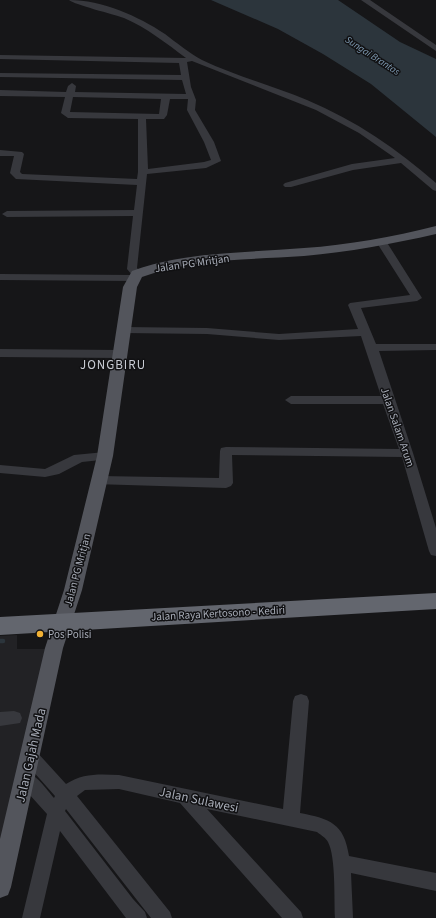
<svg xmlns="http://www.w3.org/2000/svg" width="436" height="918" viewBox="0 0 436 918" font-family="'Source Sans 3',sans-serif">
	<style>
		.built { fill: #222225 }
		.water { fill: #2c353c }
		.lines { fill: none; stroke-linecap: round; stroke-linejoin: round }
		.stream { stroke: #2c353c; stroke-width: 4.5 }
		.minor { fill: #37383d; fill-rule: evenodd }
		.major { fill: #53555c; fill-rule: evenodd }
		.highway { fill: #63666e; fill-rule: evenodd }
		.poi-dot { fill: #f2b134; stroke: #111113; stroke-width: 1.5 }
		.labels { text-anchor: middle; stroke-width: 3; stroke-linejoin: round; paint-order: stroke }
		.far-water-label { font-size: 10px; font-style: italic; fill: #7f9bb3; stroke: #111113 }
		.street-label { font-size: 11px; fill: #a8adb8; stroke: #111113 }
		.poi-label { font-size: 11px; fill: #a8adb8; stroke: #111113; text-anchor: start }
		.quarter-label { font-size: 13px; letter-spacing: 1px; fill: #c9ccd4; stroke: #111113 }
		.near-street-label { font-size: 13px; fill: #a8adb8; stroke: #111113 }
	</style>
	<rect width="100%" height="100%" fill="#161618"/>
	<path class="built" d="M17,635v14h34l-51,196v-209z"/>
	<path class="water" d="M211,0h127l62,42 36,17v78l-65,-53 -48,-30 -45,-25z"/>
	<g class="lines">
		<path class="stream" d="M0,641h3"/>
		<path class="minor" d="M69,0c33,0 69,16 96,34 12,9 24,19 37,26 34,16 71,26 105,40 48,20 90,49 129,83v8l-3,-1 -32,-27 -48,7 -62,17h-6l-2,-2 2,-2 67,-19 43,-6 -36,-25 -43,-23 -124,-49 -5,1 4,25 5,13 -1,10 19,32 7,19 -15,7 -59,6 -10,94 5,6 -4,3 -1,3 -4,1 -133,-1v-6l132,1 -5,-6 6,-53 -126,1 -5,-3 5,-3 127,-1 3,-25 -121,-6 -6,-6 4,-17h-14v-6l22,2 2,2 -4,18 2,2 115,5 1,-7v-53l-70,-1 -7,-5 4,-16 -65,-1v-6l66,2 2,-6 4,-3 4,3 -1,6 111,2 -4,-14 -182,-3v-4l181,2 -2,-12 -179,-4v-4l186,3c-20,-15 -39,-30 -62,-40 -11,-4 -49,-13 -55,-18zM73,97l88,2 -2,15 -89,-2zM170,99h18l-1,11 17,32 7,18 -7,2 -56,7 -2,-50h18l3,-4z
			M361,0h9l66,45v6z
			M382,240l4,1 36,57 -5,3 -56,7 15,36h60v6l-57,1 34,102 23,75v28l-5,-1 -2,-4 -27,-94 -170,-2 1,28 -2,3 -5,2 -132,-4 -2,-3 2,-3 5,-2 120,2 1,-27 1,-3 5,-1 173,2 -16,-45h-92l-6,-4 6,-4h90l-20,-60 -82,4 -72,-6 -83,-1 -6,-3 6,-3 83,1 72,6 79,-5 -10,-24 2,-2 60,-8 -33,-52z
			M0,349l120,1 6,4 -6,4 -120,-1z
			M105,452l5,1 1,3 -1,3 -28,3 -23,12 -14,3 -45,-4v-8l45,4 29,-14z
			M301,694l6,2 2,5 -9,112c30,6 44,10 49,43l87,17v18l-85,-18 2,45h-18c-1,-18 1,-61 -7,-76 -2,-4 -7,-7 -11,-10l-110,-23 94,103 2,6h-21l-102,-115 -61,-14 -34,1 -8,6 93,116 2,6h-21l-85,-109 -1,2 68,88 12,13 2,6h-21l-66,-87 -20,87h-18l25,-104 -28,-31 -2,-5 2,-5c14,-5 26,15 35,25l1,-2 -32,-36 -2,-5 2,-5 6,-2 6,2 31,34c17,-11 33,-10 53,-9l164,34 10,-108 2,-5z
			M14,711l6,2 2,5 -2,5 -20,3v-14z"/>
		<path class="major" d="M436,226v8c-44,10 -87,18 -132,22 -54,4 -111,2 -162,21l-5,10 -24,169 -31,134 -19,58 -52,239 -3,8 -8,3v-59l45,-191 19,-58 33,-134 26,-169 9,-16c55,-20 114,-18 172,-23 45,-3 88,-11 132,-22z"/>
		<path class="highway" d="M436,593v16l-436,26v-18z"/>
	</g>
	<circle class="poi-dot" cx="40" cy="634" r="4"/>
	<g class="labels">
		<g class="far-water-label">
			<text transform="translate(373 55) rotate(33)" y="4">Sungai Brantas</text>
		</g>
		<g class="street-label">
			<text transform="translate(192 263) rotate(-8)" y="4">Jalan PG Mritjan</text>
			<text transform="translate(398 427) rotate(71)" y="4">Jalan Salam Arum</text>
			<text transform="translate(77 570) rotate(-75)" y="4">Jalan PG Mritjan</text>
			<text transform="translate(218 613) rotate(-3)" y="4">Jalan Raya Kertosono - Kediri</text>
		</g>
		<g class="poi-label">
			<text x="48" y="638">Pos Polisi</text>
		</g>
		<g class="quarter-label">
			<text x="113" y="369">JONGBIRU</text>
		</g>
		<g class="near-street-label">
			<text transform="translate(30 755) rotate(-77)" y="5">Jalan Gajah Mada</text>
			<text transform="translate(199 799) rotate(12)" y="5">Jalan Sulawesi</text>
		</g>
	</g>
</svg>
